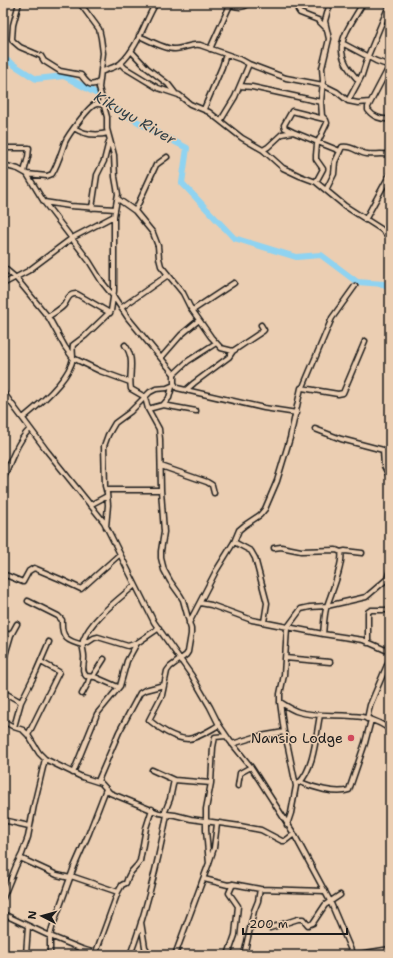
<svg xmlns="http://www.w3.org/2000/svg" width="393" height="958" viewBox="0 0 393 958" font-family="'Shantell Sans',sans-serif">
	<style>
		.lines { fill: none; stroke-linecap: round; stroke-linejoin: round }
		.river { stroke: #8fd3f1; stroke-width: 6 }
		.street-casing { stroke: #1c1c1c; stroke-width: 7 }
		.street { stroke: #ebceb2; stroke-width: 4 }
		.poi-dot { fill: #d1495b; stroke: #ebceb2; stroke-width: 1.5 }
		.labels { text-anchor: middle; stroke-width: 3; stroke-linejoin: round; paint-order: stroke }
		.poi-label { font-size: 14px; fill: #1c1c1c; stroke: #ebceb2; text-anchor: end }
		.water-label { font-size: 15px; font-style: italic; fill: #334147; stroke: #ebceb2 }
	</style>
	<rect width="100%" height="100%" fill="#ebceb2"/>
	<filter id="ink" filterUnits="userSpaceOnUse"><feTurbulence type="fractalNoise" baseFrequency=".025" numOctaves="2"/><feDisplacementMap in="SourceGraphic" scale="8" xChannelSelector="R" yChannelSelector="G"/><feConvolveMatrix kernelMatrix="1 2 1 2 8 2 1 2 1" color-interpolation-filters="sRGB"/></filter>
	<g filter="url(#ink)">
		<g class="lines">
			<path class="river" d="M3,58l33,21 28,-3 37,20 10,10 39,23 37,19 -5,35 52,55 62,19 25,-2 36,27 27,2 6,6"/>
			<g class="street-casing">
				<path id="street" d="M19,3l-6,22 -1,14 1,2 7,6 21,9 3,5 16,10 21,4c6,8 9,13 18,7
					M224,3c9,3 18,7 25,0
					M298,3v7l2,3 18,7 7,7
					M139,36c10,4 27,14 36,13 9,0 17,-6 25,-4l40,14 9,5 37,14 37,7 14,7 11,9 10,2 12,-1
					M342,43l34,18 14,5
					M210,49l20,-44
					M131,51l16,17 21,16 7,9
					M121,64l4,4 33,20 21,7 11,9 19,8 33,26 21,12 20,18 17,8 16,6 29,24 36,23 9,9
					M390,65l-22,42v3c5,7 14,10 22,9
					M101,72c6,-3 16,-5 20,-9 16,-14 24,-42 35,-60
					M359,81c-31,-32 -14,-46 4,-78
					M240,86l12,1 69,15
					M348,101l14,-26 6,-19 22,-53
					M204,109l18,-42 4,-13
					M221,120l14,-23 14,-33
					M74,128c11,7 22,8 34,5
					M293,132l-8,-4 -1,-3 8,-14 32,8
					M3,148h26l-1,9 -4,15
					M263,150l5,-3 14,-13 11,-2 47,19
					M3,165l15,4 9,5 17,28 45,59 13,21 12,15 14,21 46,56v9l3,5 87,20 33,5
					M27,174l20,2 5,-2c6,-10 9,-21 13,-32 3,-7 23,-34 29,-37 3,-2 6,-1 9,0
					M316,182l7,-13 -7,-10v-4l1,-11 10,-21 -1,-3 -4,-4 -1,-14 2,-21 -1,-13 7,-29 -4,-18 5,-18
					M326,190l8,-16 1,-12 7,-15c10,-2 16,6 25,7 8,1 15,-1 23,1
					M118,199l17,12 18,22 5,13 1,12 2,8 22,27 7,14 21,30 10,11 12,3
					M44,202l26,4 45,3
					M92,208l5,-33 7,-14 5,-20
					M135,211l21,-46 11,-8
					M365,220l25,-46
					M3,267l13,11 33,40 16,29 8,11 27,13 30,11
					M3,284l25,-13 44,-33 42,-22
					M121,308l47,-33
					M193,310l41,-27
					M48,317c5,-4 12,-7 16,-12 4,-6 5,-12 13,-11l33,19
					M125,345c11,15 3,29 6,44l14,8 3,12 11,20 1,10 1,51 3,42 -3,19v7l3,12 6,11 10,14 3,5 8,29v5l-3,18 -2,3 -16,12 -3,4 -5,24 -13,25c9,8 26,19 39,19 11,-1 22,-9 31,-14
					M161,358l20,-23 18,-15
					M174,374l14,-13 28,-18
					M302,388l36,6 5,-1 22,-52
					M186,390l8,-7 35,-26 4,-6 30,-20 1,-1 -3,-5
					M3,392l44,59 57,71 50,100 38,54 18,31 9,18 11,16 21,26 43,67 36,67 23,54 37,-6
					M163,405l6,-7 3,-11
					M148,409l15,-4 33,6
					M23,418c16,-13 47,-39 50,-60 0,-5 -1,-8 0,-13l12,-9 26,-25 3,-20v-75l4,-22 -3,-17 -1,-22 -7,-26v-12l-8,-29 4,-35 -2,-15 -2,-9 -17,-23 -3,-3
					M315,429l26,10 42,11 1,16 6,12
					M161,466l46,16 5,3 2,8
					M3,480c6,-16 15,-40 27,-51
					M106,490h55
					M90,505l17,-9
					M106,527l2,-22 -1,-12 -2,-7 -1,-40 4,-11 7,-12 15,-11 20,-20 6,-3 11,-1 7,-3
					M234,542l17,9 4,7 12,45 -3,19
					M274,548l7,-1 20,4 35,-1 5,2c3,12 -11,44 -15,57 -2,8 -2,17 -3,25
					M341,552l4,-1 17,2
					M3,574l20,8 6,-11 5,-3 26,11 21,10 39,-35
					M28,601l30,15 4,4c-1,18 5,21 21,25
					M200,603l11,2 41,15 71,14 40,6 27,12
					M189,623l27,-52 18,-29 5,-12 6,-5 15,-10 5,-6 12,-28 13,-43 11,-50 2,-1 29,-69 23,-32
					M3,633l8,2
					M83,642h5l6,-4 4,-1 30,9 9,-3 22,-15
					M368,643v-31l3,-2h19
					M285,658l45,4
					M3,662l8,-27 6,-11
					M93,676l11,-17
					M118,687l-23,-10 -9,-1c-5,-5 -2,-10 -2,-17 1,-6 -3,-12 -1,-18 8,-22 35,-41 52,-56
					M3,692l18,10
					M82,694l6,-11 2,-6
					M280,702c6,4 12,8 19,10 18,5 36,2 53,4 13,0 27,6 38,13
					M367,719l3,-14 20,-47
					M3,721l11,6 7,-25 15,-30 13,-30
					M14,727l9,3 5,5 11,18 6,6 37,18 19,6 9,10 49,20 16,2 16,4 49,7 21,4 21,11h3l9,-7
					M28,735l31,-63 -18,-10
					M232,744l23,-7 29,-5
					M152,770l22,10 37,3
					M73,773l24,-59 23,-28 7,-25 10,-18
					M98,781l21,-49 21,-39 5,-3 19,-5
					M300,782c12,5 36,13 49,8l16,-47 6,-23
					M299,783c15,-14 17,-48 21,-68
					M238,786l2,-13 11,-6
					M164,814l6,-15 4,-19
					M3,820l26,6
					M287,825l4,-12 5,-27 -8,-39 -4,-15 -4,-30v-8l4,-19 3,-47 14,-19 9,-2 17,-1 39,-9 21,-18 3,-9
					M20,858l37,17 13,3
					M209,864l-3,-34v-21l5,-26 2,-36 2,-10 11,-1
					M71,876l47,16
					M204,879l24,6 5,-1 27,5 65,2
					M3,898l13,-32 6,-12 6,-17 6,-32 11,-46
					M3,914l47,22 32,13 20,6
					M141,922l4,25 5,8
					M270,928l28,-9h5l5,6 5,-2 12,-18 15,-10
					M26,955l2,-29
					M50,955v-19l2,-8 22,-61 15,-34 17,-44
					M78,955l4,-6
					M95,955l23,-63 4,-7 4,-2c4,-15 9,-12 14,-22l6,-33 6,-19
					M130,955c17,-44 28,-94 37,-140
					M175,955l34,-92 5,-15 3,-24
					M228,955l7,-20 3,-29 -9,-13 4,-9
					M244,955l10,-44 4,-10 2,-12"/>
			</g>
			<use href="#street" class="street"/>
		</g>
	</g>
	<circle class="poi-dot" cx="351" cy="738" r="4"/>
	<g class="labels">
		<g class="poi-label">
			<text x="343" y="743">Nansio Lodge</text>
		</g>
		<g class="water-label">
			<text transform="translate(135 118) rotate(30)" y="5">Kikuyu River</text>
		</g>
	</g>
	<rect width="393" height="958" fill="none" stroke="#ebceb2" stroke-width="16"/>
	<rect x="8" y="8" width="377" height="942" fill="none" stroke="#1c1c1c" stroke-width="1.5" filter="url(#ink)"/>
	<g transform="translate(42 916) rotate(276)" stroke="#ebceb2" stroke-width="3" paint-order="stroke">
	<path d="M0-3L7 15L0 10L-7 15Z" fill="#1c1c1c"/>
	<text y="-6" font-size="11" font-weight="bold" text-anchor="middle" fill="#1c1c1c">N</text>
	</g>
	<path d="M243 928v6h104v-6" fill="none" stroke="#1c1c1c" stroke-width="2"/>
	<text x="249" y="928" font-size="12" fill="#1c1c1c" stroke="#ebceb2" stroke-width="3" paint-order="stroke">200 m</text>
</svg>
